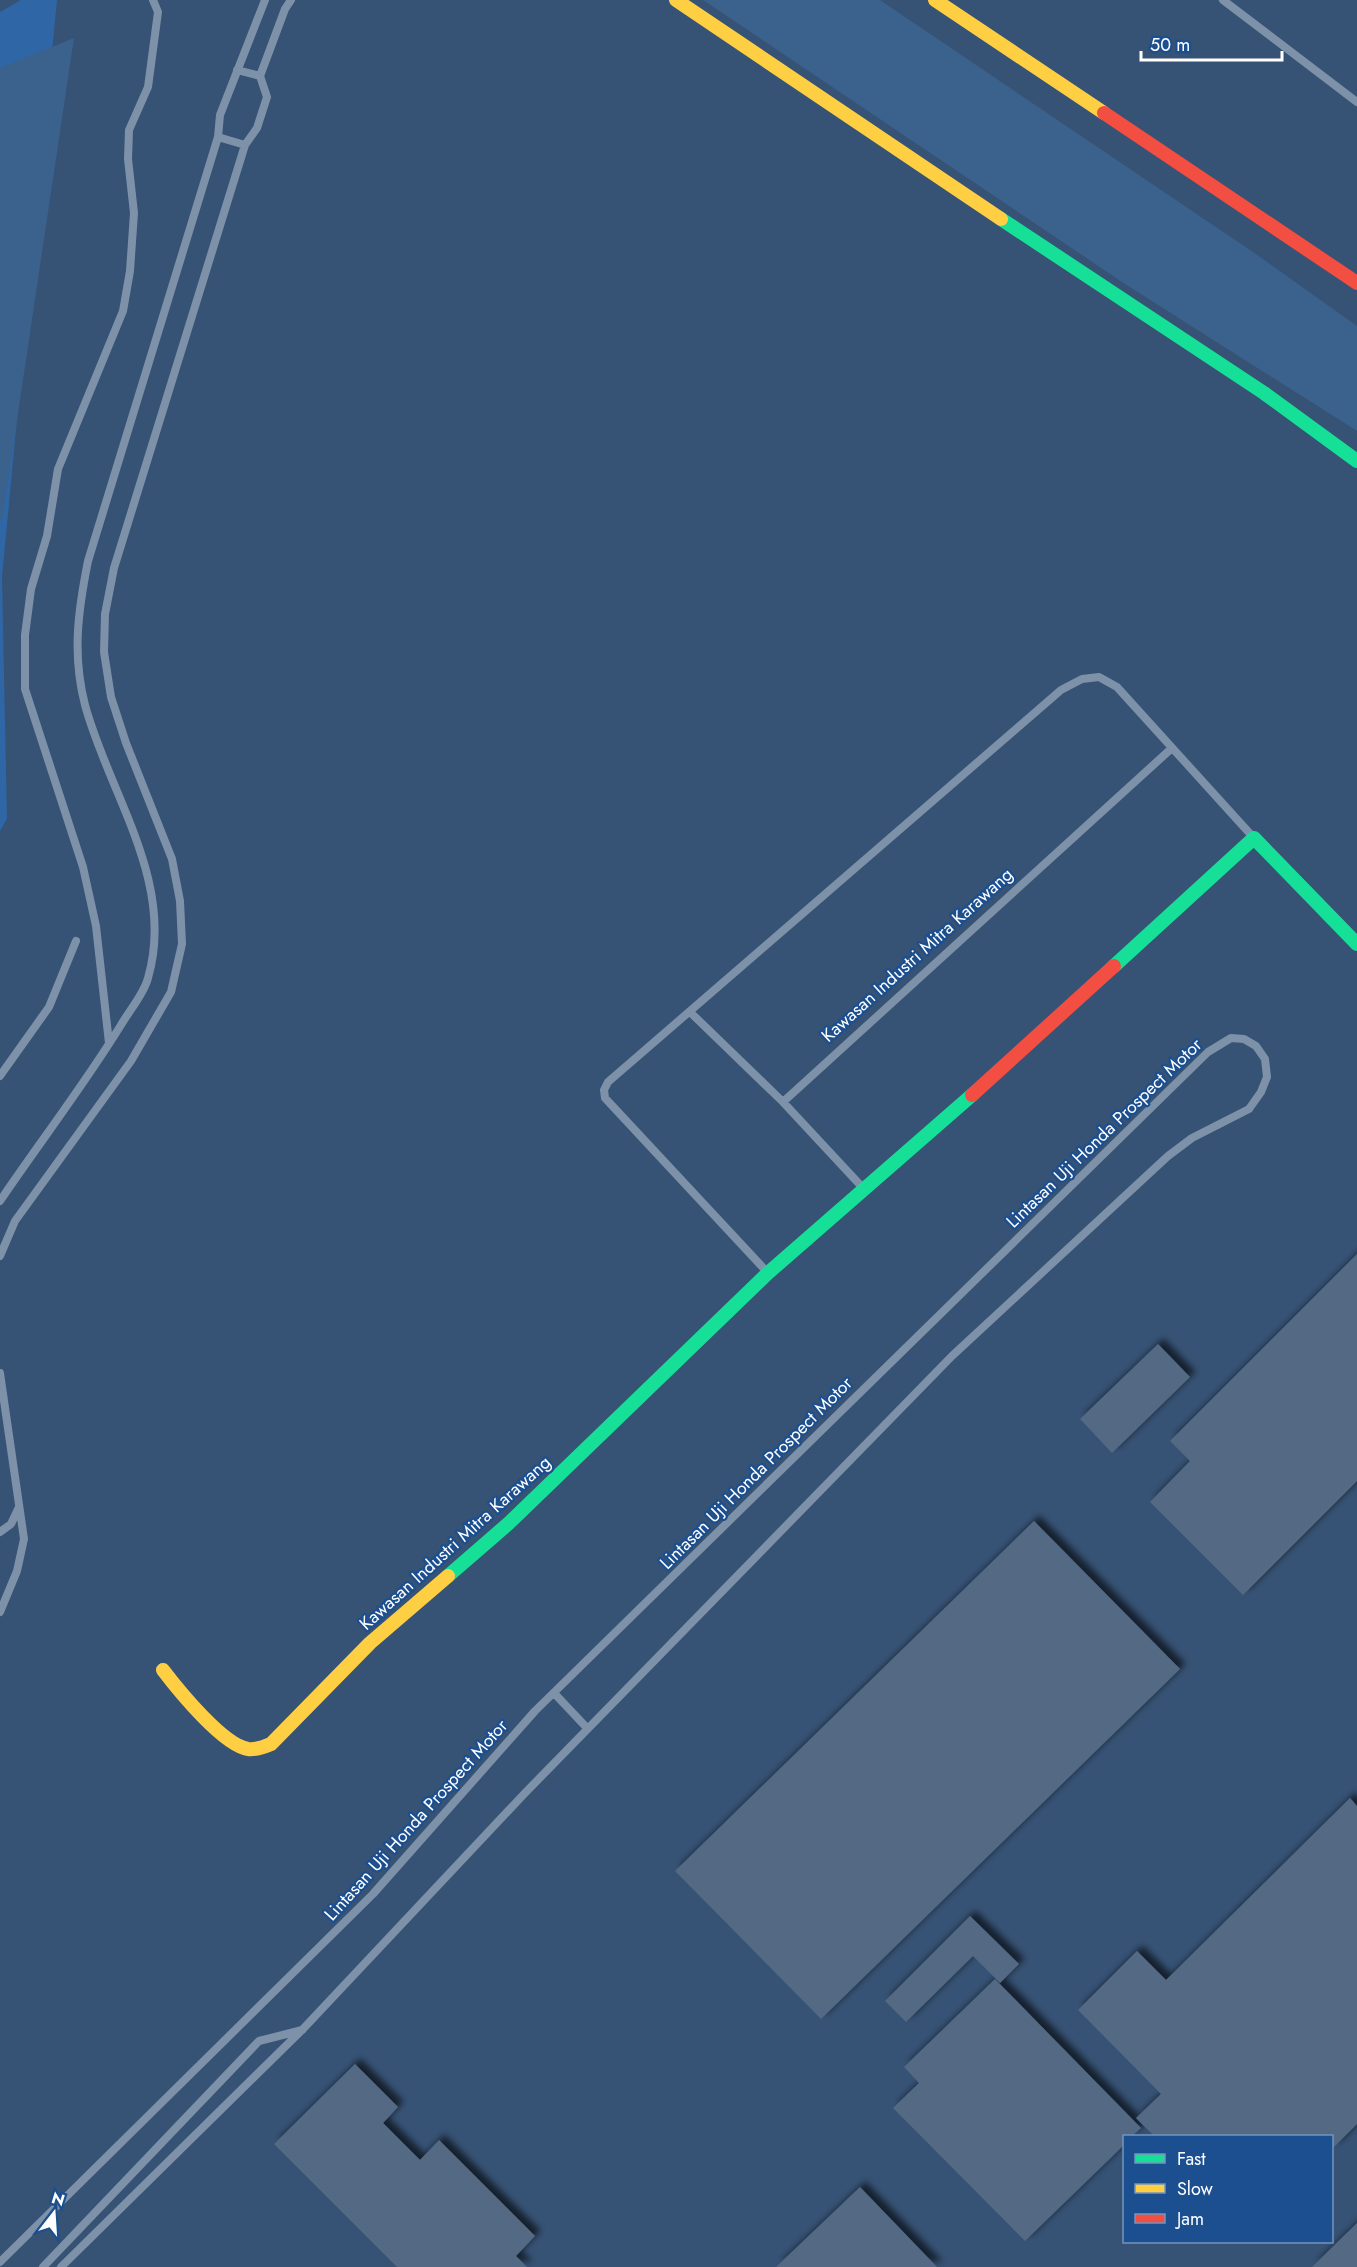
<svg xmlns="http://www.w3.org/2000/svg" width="1357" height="2267" viewBox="0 0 1357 2267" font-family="Jost,sans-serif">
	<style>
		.green { fill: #2f66a5 }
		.water { fill: #3b618d }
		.building { fill: #526984; filter: url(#shadow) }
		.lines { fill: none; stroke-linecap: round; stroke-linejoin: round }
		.lane { stroke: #7d92a8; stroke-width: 8 }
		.fast { stroke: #16e098; stroke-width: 14 }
		.slow { stroke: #ffcf43; stroke-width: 14 }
		.jam { stroke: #f24e42; stroke-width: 14 }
		.labels { text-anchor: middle; stroke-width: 4.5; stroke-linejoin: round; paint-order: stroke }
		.street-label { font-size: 18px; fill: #fff; stroke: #1b4f8f }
	</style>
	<defs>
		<filter id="shadow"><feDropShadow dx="5.5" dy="-5.5" stdDeviation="3" flood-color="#0009"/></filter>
	</defs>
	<rect width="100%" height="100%" fill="#365274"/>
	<path class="green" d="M21,0h36l-55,577 5,242 -7,12v-819z"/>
	<path class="water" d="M703,0h177l373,252 104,74v105l-232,-147z
		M74,38l-72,483 -2,-1v-452z"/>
	<path class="building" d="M1357,1254v227l-114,114 -93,-93 40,-41 -20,-20z
		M1158,1344l32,33 -78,76 -32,-34z
		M1034,1521l146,148 -359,350 -146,-148z
		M1350,1798l7,8v318l-25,25v-13h-178l-18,-18 25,-24 -83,-84 59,-59 29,29z
		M970,1916l49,48 -19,19 -27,-27 -67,66 -21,-21z
		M995,1979l146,149 -9,8h-7v8l-100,97 -132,-133 26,-25 -15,-16z
		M355,2064l43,43 -15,16 37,37 19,-20 96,96 -19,20 11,11h-130l-123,-123z
		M860,2187l77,80h-161z
		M1357,2223v44h-45z"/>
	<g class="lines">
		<path class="lane" d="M1223,0l134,102
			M237,70l23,6
			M218,137l27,8
			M690,1012l93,90 389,-354
			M109,1043l-13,-117 -13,-59 -58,-178v-54l6,-46 16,-53 11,-67 65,-158 7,-40 4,-58 -6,-54 1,-29 19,-43 10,-75 -5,-12
			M0,1076l49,-69 27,-66
			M783,1102l80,86
			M0,1201c40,-59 84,-116 121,-176 8,-14 23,-31 27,-47 28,-96 -39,-184 -63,-273 -13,-50 -7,-94 3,-144l130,-424 2,-22 45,-115
			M0,1256l15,-35 116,-160 40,-69 11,-48 -2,-43 -8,-42 -46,-116 -15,-46 -7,-45 1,-38 9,-46 131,-423 12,-17 10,-31 -7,-21 25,-67 6,-9
			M768,1273l-163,-175 -1,-8 4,-8 453,-392 21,-11 17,-2 18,10 136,150
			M0,1373l24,166 -7,32 -17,41
			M0,1532l11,-8 8,-17
			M554,1693l33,35
			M0,2262l373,-368 162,-183 673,-659 23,-14 13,1 12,7 9,13 2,18 -6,15 -12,17 -57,29 -24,18 -216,200 -427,437 -222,236 -242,238
			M43,2267l216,-226 43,-11"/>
		<path class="fast" d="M1001,219l263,174 93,68
			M1114,966l140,-128 103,106
			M448,1576l61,-53 259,-250 204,-178"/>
		<path class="slow" d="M676,0l325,219
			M935,0l169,113
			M163,1670c16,21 60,75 85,79 8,1 16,-2 23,-5l99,-101 78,-67"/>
		<path class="jam" d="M1104,113l253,170
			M972,1095l142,-129"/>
	</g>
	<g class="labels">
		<g class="street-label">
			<text transform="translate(917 955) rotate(-42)" y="6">Kawasan Industri Mitra Karawang</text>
			<text transform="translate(1104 1133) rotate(-44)" y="6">Lintasan Uji Honda Prospect Motor</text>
			<text transform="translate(756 1473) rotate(-45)" y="6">Lintasan Uji Honda Prospect Motor</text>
			<text transform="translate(455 1543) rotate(-42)" y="6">Kawasan Industri Mitra Karawang</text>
			<text transform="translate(416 1820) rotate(-48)" y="6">Lintasan Uji Honda Prospect Motor</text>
		</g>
	</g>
	<rect x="1123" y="2135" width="210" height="108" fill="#1b4f8f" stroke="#7695bc" stroke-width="1.5"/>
	<rect x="1135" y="2154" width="30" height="9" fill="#16e098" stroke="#7695bc" stroke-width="1.5"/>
	<text x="1177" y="2165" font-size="18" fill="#ffffff">Fast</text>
	<rect x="1135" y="2184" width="30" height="9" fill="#ffcf43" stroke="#7695bc" stroke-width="1.5"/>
	<text x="1177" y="2195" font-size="18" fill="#ffffff">Slow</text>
	<rect x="1135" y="2214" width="30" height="9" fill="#f24e42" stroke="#7695bc" stroke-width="1.5"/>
	<text x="1177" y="2225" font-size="18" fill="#ffffff">Jam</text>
	<g transform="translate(54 2213) rotate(17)" stroke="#1b4f8f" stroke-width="4.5" paint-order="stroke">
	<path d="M0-4.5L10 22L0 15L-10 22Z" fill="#ffffff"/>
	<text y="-9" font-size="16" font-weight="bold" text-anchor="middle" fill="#ffffff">N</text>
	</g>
	<path d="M1141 51v9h141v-9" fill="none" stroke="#ffffff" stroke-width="3"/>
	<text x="1150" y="51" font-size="18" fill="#ffffff" stroke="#1b4f8f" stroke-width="4.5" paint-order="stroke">50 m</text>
</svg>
